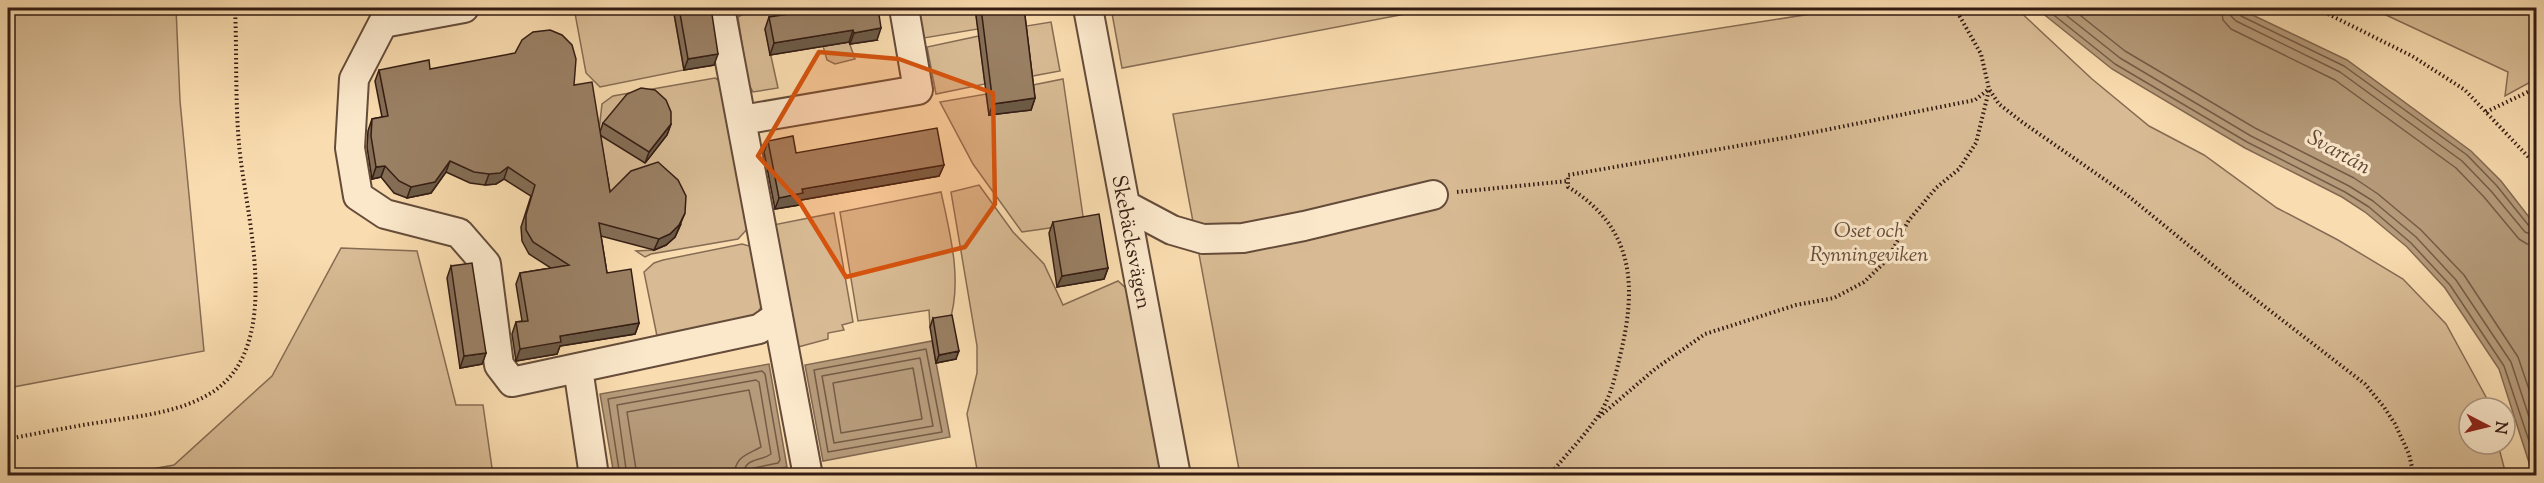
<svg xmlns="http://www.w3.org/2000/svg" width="2544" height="483" viewBox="0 0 2544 483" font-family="'Sorts Mill Goudy',serif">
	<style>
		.green { fill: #d8bb94; stroke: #866c54; stroke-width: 1.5 }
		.water { fill: #b69b7a; stroke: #826851; stroke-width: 1.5 }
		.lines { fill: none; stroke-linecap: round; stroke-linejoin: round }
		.shore { stroke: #755c46; stroke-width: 1.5 }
		.minor-casing { stroke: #654c3a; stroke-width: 32 }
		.path { stroke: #341c13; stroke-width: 4; stroke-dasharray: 1.5 3; stroke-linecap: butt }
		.minor { stroke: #fbe8cb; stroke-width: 28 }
		.wall { fill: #846e56; stroke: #341c13; stroke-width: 1.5 }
		.shaded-wall { fill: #6c5a46; stroke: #341c13; stroke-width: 1.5 }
		.building { fill: #9a8064; stroke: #341c13; stroke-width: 1.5 }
		.marked { fill: #d6530d; fill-opacity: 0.2; stroke: #d6530d; stroke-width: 4.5; stroke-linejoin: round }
		.labels { text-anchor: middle; stroke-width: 6; stroke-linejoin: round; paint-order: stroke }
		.park-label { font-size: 21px; font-style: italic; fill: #654c3a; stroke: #fbe8cb }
		.street-label { font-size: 21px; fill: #341c13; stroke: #fbe8cb }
		.water-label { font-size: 22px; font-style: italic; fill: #624837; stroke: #fbe8cb }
	</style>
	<rect width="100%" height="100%" fill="#f9dcaf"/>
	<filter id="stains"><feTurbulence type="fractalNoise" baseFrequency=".00333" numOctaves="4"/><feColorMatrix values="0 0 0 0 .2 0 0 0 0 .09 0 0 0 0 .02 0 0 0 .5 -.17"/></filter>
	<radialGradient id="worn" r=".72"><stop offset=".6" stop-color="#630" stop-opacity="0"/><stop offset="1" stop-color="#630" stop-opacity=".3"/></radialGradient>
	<path class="green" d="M8,8h168l4,93 24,250 -196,37z
		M574,8h99l11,62 -84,17 -14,-14z
		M771,8h30l6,14 -42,7 13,59 -25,4 -5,-9 -10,-66 12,-7z
		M919,8h56l3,21 -54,9z
		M1111,8h326l-315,60z
		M1849,8h167l76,71 57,47 55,29 73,53 61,32 65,39 43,45 40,73 3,11h-20v36h29l8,31h-1266l-67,-361z
		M2371,8h165v71l-31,17 3,-24z
		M1051,22l9,49 -33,6 -7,-50z
		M979,36l6,48 -49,10 -9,-47z
		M849,42l6,17 -20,5 -8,-4 -4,-14z
		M715,78l5,3 30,145 -12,13 -87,15 -6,3 -9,-6 19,-1 11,-5 -55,-39 -14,-58 5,-44 11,-8z
		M1063,79l21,144 -62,9 -49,-68 -33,-62 46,-8 3,21 39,-29z
		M979,185l34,47 31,32 19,41 55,-24 11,10 53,184h-204l-11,-61 10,-41v-27l-26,-154z
		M941,192c9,41 22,90 8,131l-19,4 -1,-17 -71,11 -18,-109z
		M834,213l19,109 -11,3 2,5 -16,3v6l-30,8 -25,-122z
		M742,244l11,3 10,57 -8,13 -97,24 -14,-69 10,-9 9,-3z
		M341,248l76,3 39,154h27l10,70h-375l56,-10 98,-89z"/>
	<path class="water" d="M2036,8h202l109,52 124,91 30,30 35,45v249h-3l-34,-106 -54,-81 -38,-41 -42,-35 -23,-15 -97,-49 -133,-79z
		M932,341l18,96 -127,24 -18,-96z
		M769,364l18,103 -46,8h-127l-14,-81z"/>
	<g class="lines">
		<path class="shore" d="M2045,8l70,56 132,78 98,50 24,15 42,36 39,42 54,81 32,96
			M2057,8l63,50 131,78 98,50 24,15 43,36 40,43 55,82 25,76
			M2071,8l54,43 130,77 99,50 24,16 43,36 43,45 54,82 18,53
			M2221,8l2,12 8,9 104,51 121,88 28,29 35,42 8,5 9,1
			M2230,8l1,8 5,5 104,51 122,89 29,30 34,41 11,4
			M2237,8l4,8 103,50 123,89 30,31 32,40 7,3
			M926,349l16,83 -114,20 -14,-82z
			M920,358l13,68 -99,17 -12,-67z
			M913,368l9,51 -81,14 -8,-50z
			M620,476l-12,-77 154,-28 3,3 15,86 -2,3 -24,5 -4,8
			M627,476l-10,-71 139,-25 3,2 12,72c-11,8 -27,3 -28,22
			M637,476l-10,-64 122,-22 12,57c-14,8 -26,9 -27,29"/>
		<g class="minor-casing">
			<path id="minor" d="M464,8l-81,15 -29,56 -4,69 8,48 27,18 74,19 27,31 13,101 13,17 247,-53 19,-13
				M720,8l88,468
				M1088,8l88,468
				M742,120l176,-30 -14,-82
				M1125,205l47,25 31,9 40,-1 61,-12 129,-31
				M578,368l16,108"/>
		</g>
		<path class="path" d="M1955,8l26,46 8,35 10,15 23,18 105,73 115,94 123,95 19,23 11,17 14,30 5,22
			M2316,8l96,48 53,34 71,75
			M2486,112l50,-24
			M1457,192l111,-11
			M1599,417l56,-48 50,-35 91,-29 38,-7 30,-16 23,-22 22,-40 27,-32 23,-19 17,-26 13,-53
			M8,439c31,-6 62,-12 94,-17 37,-6 76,-9 109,-29 75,-47 34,-178 28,-249 -4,-45 -2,-91 -4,-136
			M1549,476c18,-23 40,-44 54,-68 9,-16 13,-35 17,-52 17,-69 15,-128 -52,-169v-12l222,-38 185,-37 14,-11
			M2520,476l16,-4"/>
		<use href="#minor" class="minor"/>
	</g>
	<path class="wall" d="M673,8h38l3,57 -30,5z
		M829,8l48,32 -27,4 -1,-2 -79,13 -5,-26 4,-12z
		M975,8h49l11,90 -4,12 -42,5z
		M430,69l144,16 26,47 3,-9 68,1 -4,11 -22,28 -45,-28 10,57 71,32 -6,13 -9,8 -12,5 -53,-14 6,37 32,50 -4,11 -75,12 -3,8 -41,7 -4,-27 4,-12 6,-1 -6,-37 4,-11 31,-5 -22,-14 -7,-13 -1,-14 10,-31 -27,-17 -8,5 -11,1 -15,-2 -24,-11 -15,21 -24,5 -13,-5 -13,-16 -9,2 -5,-32 1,-16 4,-12 10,-2 -7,-36 4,-11z
		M768,141l28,12 148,12 -5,11 -138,24 -2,5 -24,4 -11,-57z
		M1053,222l55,46 -4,11 -47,8 -8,-54z
		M451,266l35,87 -4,11 -22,4 -13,-90z
		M933,318l23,41 -20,4 -6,-36z"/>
	<path class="shaded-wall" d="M881,28l-4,12 -27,4 4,-11z
		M853,30l-4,12 -79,13 4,-12z
		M718,54l-4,11 -30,5 4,-11z
		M1035,98l-4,12 -42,5 4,-11z
		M671,124l-4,11 -22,28 4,-11z
		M450,161l-4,11 -15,21 -24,5 4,-11z
		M944,165l-5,11 -138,24 -2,5 -24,4 4,-11 23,-9z
		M385,166l-4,11 -9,2 4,-12z
		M508,167l-4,12 -8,5 -11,1 4,-11z
		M685,213l-10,24 -9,8 -12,5 5,-11z
		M1108,268l-4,11 -47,8 5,-11z
		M639,323l-4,11 -75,12 -3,8 -41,7 4,-12 40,-13z
		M959,351l-3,8 -20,4 3,-8z
		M486,353l-4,11 -22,4 4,-12z"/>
	<path class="building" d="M679,8h32l7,46 -30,5z
		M829,8h49l3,20 -27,5 -1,-3 -79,13 -5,-26z
		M981,8h43l11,90 -42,6z
		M550,30l12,5 10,10 4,14 -2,26 18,-3 18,110 21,-21 27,-9 20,18 8,16 -1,17 -6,12 -9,9 -11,5 -60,-16 8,50 24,-4 8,54 -79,13 1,6 -41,7 -4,-27 12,-1 -8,-48 49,-8 -36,-23 -7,-12v-15l9,-30 -27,-18 -8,6 -11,1 -15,-2 -24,-11 -15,21 -24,5 -12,-6 -14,-15 -9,1 -5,-31 1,-17 16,-3 -9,-46 50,-10 1,9 85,-16 7,-13 11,-8z
		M641,88l14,2 11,10 5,12v12l-22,28 -46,-29 24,-29z
		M937,128l7,37 -142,24 1,4 -24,5 -11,-57 25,-5 3,17z
		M1099,214l9,54 -46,8 -9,-54z
		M472,263l14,90 -22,3 -13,-90z
		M952,315l7,36 -20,4 -6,-37z"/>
	<path class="marked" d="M819,52l80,7 94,34 2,111 -30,43 -119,30 -47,-76 -41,-45z"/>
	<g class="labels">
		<g class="park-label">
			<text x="1869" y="237">Oset och<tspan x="1869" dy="24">Rynningeviken</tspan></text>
		</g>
		<g class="street-label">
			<text transform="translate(1132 242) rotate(79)" y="7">Skebäcksvägen</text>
		</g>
		<g class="water-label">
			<text transform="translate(2340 151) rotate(29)" y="8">Svartån</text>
		</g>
	</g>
	<rect width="2544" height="483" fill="none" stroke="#f9dcaf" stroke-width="30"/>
	<rect x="9" y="9" width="2526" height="465" fill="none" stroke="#341c13" stroke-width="3"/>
	<rect x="15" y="15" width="2514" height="453" fill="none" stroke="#341c13" stroke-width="1.5"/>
	<g transform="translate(2487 426) rotate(97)"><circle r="28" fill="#fbe8cb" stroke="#ab9681" stroke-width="1.5"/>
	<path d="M0-4.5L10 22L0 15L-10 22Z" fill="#8f2418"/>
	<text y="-9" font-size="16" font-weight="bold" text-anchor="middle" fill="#341c13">N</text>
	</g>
	<rect width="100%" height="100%" filter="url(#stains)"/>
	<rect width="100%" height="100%" fill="url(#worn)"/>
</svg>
